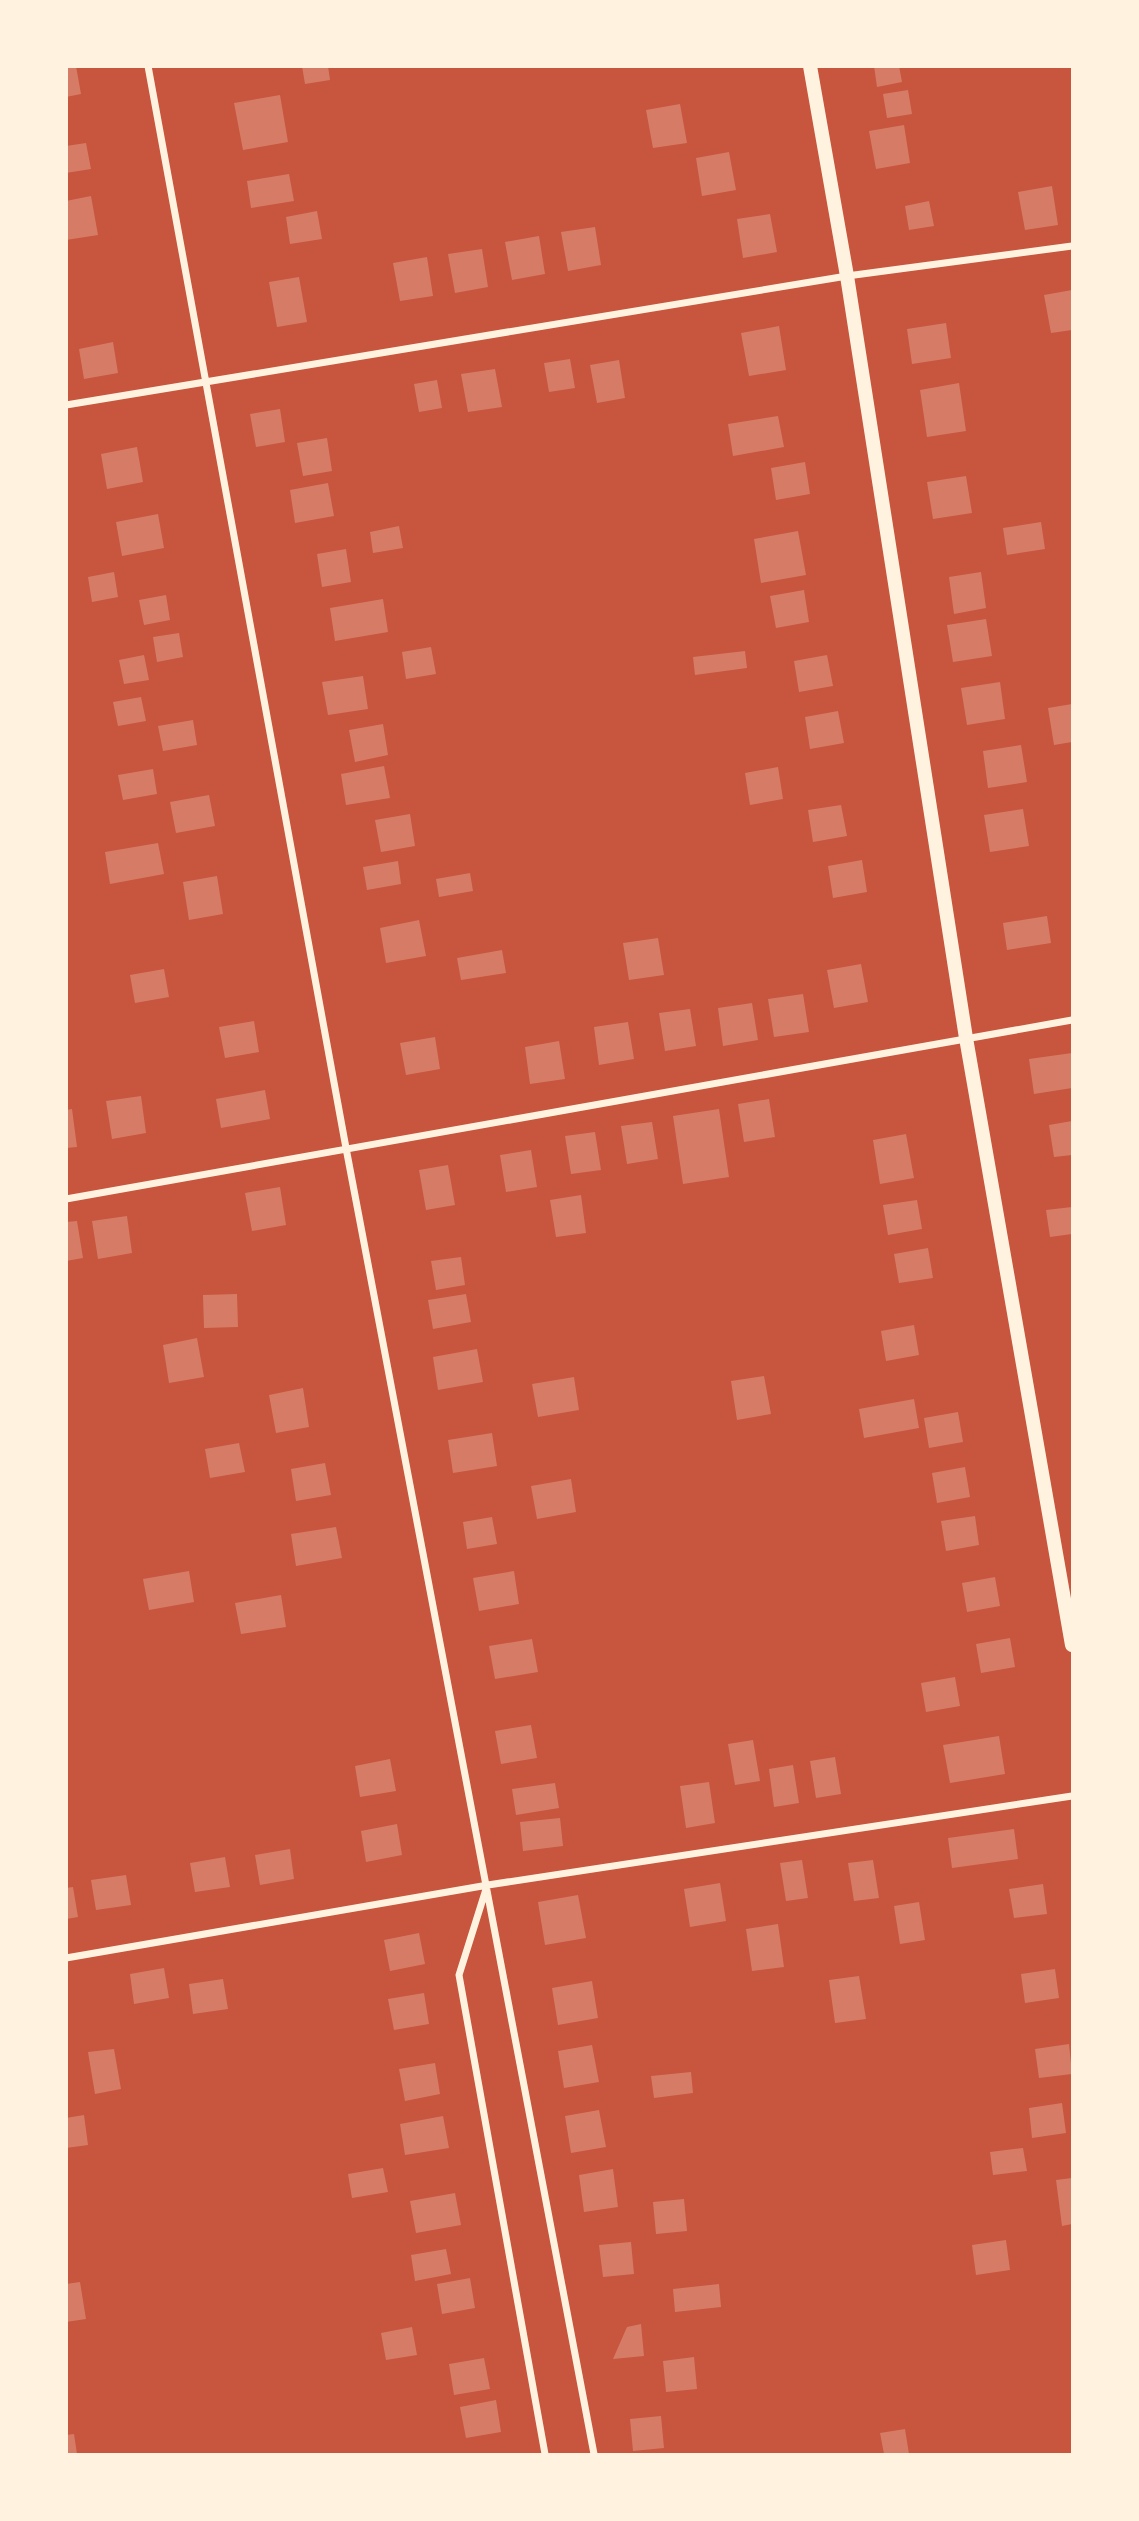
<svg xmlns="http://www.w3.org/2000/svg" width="1139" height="2521" viewBox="0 0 1139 2521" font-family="'Noto Sans',sans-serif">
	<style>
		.building { fill: #d67c66 }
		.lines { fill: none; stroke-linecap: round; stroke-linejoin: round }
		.minor { stroke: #fff3e0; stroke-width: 7 }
		.secondary { stroke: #fff3e0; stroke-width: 14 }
	</style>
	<rect width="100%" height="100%" fill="#c8553d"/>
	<path class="building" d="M76,66l5,28 -15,3v-30z
		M302,66h26l2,14 -25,4z
		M874,66h25l3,16 -25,5z
		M908,90l4,24 -25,4 -4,-24z
		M280,95l8,47 -45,8 -9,-47z
		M680,104l7,39 -34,5 -7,-38z
		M904,125l6,38 -34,6 -7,-38z
		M86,143l5,26 -25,4v-27z
		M729,152l7,38 -34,6 -6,-38z
		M289,174l5,27 -43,7 -4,-27z
		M1052,186l6,39 -33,5 -7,-38z
		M91,196l7,39 -32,5v-39z
		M929,201l5,25 -25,4 -4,-24z
		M317,211l5,28 -32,5 -4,-27z
		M770,214l7,38 -34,6 -6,-39z
		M595,227l6,38 -33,6 -7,-39z
		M539,236l6,38 -33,6 -7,-38z
		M482,249l6,38 -33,6 -7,-39z
		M427,257l6,39 -33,5 -7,-38z
		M299,277l8,45 -30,5 -8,-45z
		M1072,290v40l-21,3 -7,-38z
		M946,323l5,35 -39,6 -5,-35z
		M779,326l7,44 -37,6 -8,-43z
		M113,342l5,31 -34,6 -5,-30z
		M570,359l5,29 -26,4 -5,-29z
		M619,360l6,38 -28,5 -7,-38z
		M495,369l7,38 -34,5 -7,-38z
		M437,380l5,28 -23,4 -5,-28z
		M959,383l7,48 -39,6 -7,-47z
		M280,409l5,33 -29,5 -6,-33z
		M778,416l6,31 -51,9 -5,-32z
		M327,438l5,33 -29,5 -6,-33z
		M137,447l6,35 -36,7 -6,-35z
		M805,462l5,32 -34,6 -5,-32z
		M966,476l6,37 -39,6 -6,-37z
		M328,483l6,33 -39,7 -5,-33z
		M158,514l6,34 -42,8 -6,-34z
		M1041,522l4,27 -38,6 -4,-27z
		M399,526l4,22 -30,5 -3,-21z
		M798,531l8,44 -45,8 -7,-44z
		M346,549l5,33 -29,5 -5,-33z
		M114,572l4,25 -26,5 -4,-25z
		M981,572l5,36 -32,6 -5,-37z
		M804,590l5,32 -33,6 -6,-32z
		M166,595l4,25 -26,5 -5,-25z
		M383,599l5,33 -53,9 -5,-33z
		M986,619l6,37 -39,6 -6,-37z
		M179,633l4,24 -26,5 -4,-25z
		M431,647l5,27 -30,5 -4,-27z
		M745,651l2,17 -52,7 -2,-18z
		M144,655l5,25 -25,4 -5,-24z
		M827,655l6,31 -34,6 -5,-31z
		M363,676l5,33 -40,6 -6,-33z
		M1000,682l5,37 -38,6 -6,-37z
		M141,697l5,24 -28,5 -5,-24z
		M1072,704v38l-18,3 -6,-37z
		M838,711l6,32 -34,6 -5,-32z
		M193,720l4,25 -34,6 -5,-25z
		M383,724l5,31 -33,7 -6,-32z
		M1021,745l6,37 -39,6 -5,-37z
		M384,766l6,32 -44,7 -5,-31z
		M778,767l5,32 -33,6 -5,-32z
		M153,769l4,25 -34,6 -5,-25z
		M209,795l6,31 -39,7 -6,-31z
		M841,805l6,31 -34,6 -5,-32z
		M1023,809l6,37 -39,6 -6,-37z
		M410,814l5,32 -34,6 -6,-32z
		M158,843l6,31 -54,10 -5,-32z
		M862,860l5,32 -34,6 -5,-32z
		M398,861l3,23 -34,6 -4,-23z
		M470,873l3,18 -34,6 -3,-18z
		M217,876l6,38 -34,6 -6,-38z
		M1047,916l4,27 -44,7 -4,-27z
		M419,920l7,36 -40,7 -6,-35z
		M658,938l6,37 -35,5 -6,-37z
		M502,950l4,23 -45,7 -4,-22z
		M861,964l7,38 -34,6 -7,-38z
		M164,969l5,28 -34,6 -5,-28z
		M803,994l6,38 -35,5 -6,-38z
		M752,1003l6,37 -35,6 -5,-38z
		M690,1009l6,37 -31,5 -6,-38z
		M254,1021l5,31 -34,6 -6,-31z
		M628,1022l6,37 -35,6 -5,-38z
		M435,1037l5,32 -34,6 -6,-32z
		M559,1041l6,38 -35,5 -5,-37z
		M1072,1053v35l-38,6 -5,-35z
		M265,1090l5,29 -49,9 -5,-29z
		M141,1096l5,37 -34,6 -6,-38z
		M769,1099l6,38 -31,5 -6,-38z
		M72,1109l5,38 -11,1v-38z
		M719,1109l10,68 -46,7 -10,-68z
		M1072,1121v34l-18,2 -5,-32z
		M652,1122l6,37 -31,5 -6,-38z
		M595,1132l6,38 -30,4 -6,-38z
		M906,1134l8,44 -34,6 -7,-44z
		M531,1150l6,37 -31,5 -6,-37z
		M448,1165l7,40 -29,5 -7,-40z
		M280,1187l6,38 -34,6 -7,-38z
		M581,1195l5,38 -30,4 -6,-37z
		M917,1200l5,29 -34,6 -5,-30z
		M1072,1207v27l-22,3 -4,-27z
		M127,1216l5,37 -34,6 -6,-38z
		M77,1221l6,37 -17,3v-39z
		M928,1248l5,30 -34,5 -5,-29z
		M461,1257l4,28 -29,5 -5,-29z
		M237,1294l1,33 -34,1 -1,-33z
		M466,1294l5,28 -38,7 -5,-29z
		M914,1325l5,30 -33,6 -5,-30z
		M197,1338l7,39 -35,6 -6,-38z
		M477,1349l6,33 -45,8 -5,-33z
		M764,1376l7,38 -34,6 -6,-39z
		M574,1377l5,33 -41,7 -6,-33z
		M303,1388l6,39 -33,6 -7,-38z
		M914,1399l5,29 -55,10 -5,-29z
		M958,1412l5,30 -34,6 -5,-30z
		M492,1433l5,33 -44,7 -5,-33z
		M239,1443l6,29 -35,6 -5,-29z
		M325,1463l6,32 -35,6 -5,-32z
		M965,1467l5,30 -33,6 -5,-30z
		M571,1479l5,33 -39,7 -6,-33z
		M975,1516l4,29 -33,6 -5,-30z
		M492,1517l5,27 -30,5 -4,-27z
		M336,1527l6,31 -46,8 -5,-32z
		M189,1571l5,31 -45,8 -6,-31z
		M514,1571l5,33 -40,7 -6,-33z
		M995,1577l5,29 -33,6 -5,-29z
		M281,1595l5,32 -45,7 -6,-31z
		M1010,1638l5,29 -34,6 -5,-29z
		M532,1639l6,33 -43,7 -6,-33z
		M955,1677l5,29 -34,6 -5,-29z
		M531,1725l6,33 -36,6 -6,-33z
		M999,1736l6,38 -55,9 -7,-38z
		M753,1740l7,41 -25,4 -7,-41z
		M835,1757l6,37 -25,4 -6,-37z
		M390,1759l6,32 -36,6 -5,-31z
		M793,1765l6,38 -25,4 -5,-38z
		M709,1782l6,41 -29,5 -6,-42z
		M555,1783l4,25 -43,7 -4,-26z
		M560,1818l3,28 -40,5 -3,-29z
		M397,1824l5,31 -36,7 -5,-31z
		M1014,1829l4,30 -66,9 -4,-30z
		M290,1849l4,30 -34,6 -5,-30z
		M225,1857l5,30 -35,5 -5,-29z
		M802,1860l6,38 -22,3 -6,-38z
		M873,1860l6,38 -25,3 -6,-38z
		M126,1875l5,30 -35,5 -5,-30z
		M720,1883l6,38 -36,6 -6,-38z
		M1043,1884l4,30 -33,4 -5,-29z
		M73,1887l5,30 -12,2v-31z
		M578,1895l8,43 -41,7 -7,-43z
		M919,1902l6,38 -25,4 -6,-38z
		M778,1924l6,43 -32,4 -6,-42z
		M419,1933l6,31 -35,7 -6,-31z
		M164,1968l5,30 -35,6 -4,-30z
		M1055,1969l4,29 -34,5 -4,-29z
		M859,1976l7,43 -31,4 -6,-43z
		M223,1979l5,30 -35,5 -4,-30z
		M592,1981l6,37 -40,7 -6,-37z
		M424,1993l5,31 -35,6 -6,-31z
		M1069,2044l3,30 -33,4 -4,-29z
		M592,2045l7,37 -35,6 -6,-37z
		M114,2049l7,40 -26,5 -7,-42z
		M435,2063l5,31 -35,7 -6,-32z
		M691,2072l2,21 -39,5 -3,-22z
		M1062,2103l4,30 -34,5 -3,-30z
		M599,2110l7,37 -35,6 -6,-37z
		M84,2115l4,30 -22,3v-30z
		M443,2116l6,32 -44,7 -5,-31z
		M1023,2148l4,23 -34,4 -3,-23z
		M383,2168l5,24 -36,6 -4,-24z
		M613,2169l5,38 -34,5 -5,-37z
		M1072,2178v46l-10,2 -6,-46z
		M455,2193l6,32 -45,8 -6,-32z
		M684,2199l3,32 -31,3 -3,-32z
		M1006,2240l4,30 -34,5 -4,-30z
		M631,2242l3,32 -31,3 -4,-32z
		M446,2249l5,25 -36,7 -4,-26z
		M470,2278l5,30 -33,6 -5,-30z
		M80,2282l6,37 -20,3v-38z
		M719,2284l2,23 -46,5 -2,-23z
		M641,2324l3,32 -31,3 14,-32z
		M412,2327l5,28 -31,5 -5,-27z
		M694,2357l3,32 -31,3 -3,-31z
		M484,2358l6,31 -36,6 -5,-31z
		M496,2400l5,32 -35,6 -6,-31z
		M661,2416l3,32 -31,3 -3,-32z
		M905,2429l4,25h-25l-4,-21z
		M74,2434l3,20h-11v-19z"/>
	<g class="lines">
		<path class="minor" d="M148,66l198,1082 248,1306
			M66,405l781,-129 225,-30
			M66,1199l1006,-179
			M487,1886l-28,89 86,479
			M66,1958l422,-73 584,-89"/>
		<path class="secondary" d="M810,66l37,210 119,762 106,607"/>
	</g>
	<rect width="1139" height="2521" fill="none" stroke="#fff3e0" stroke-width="136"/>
</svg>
